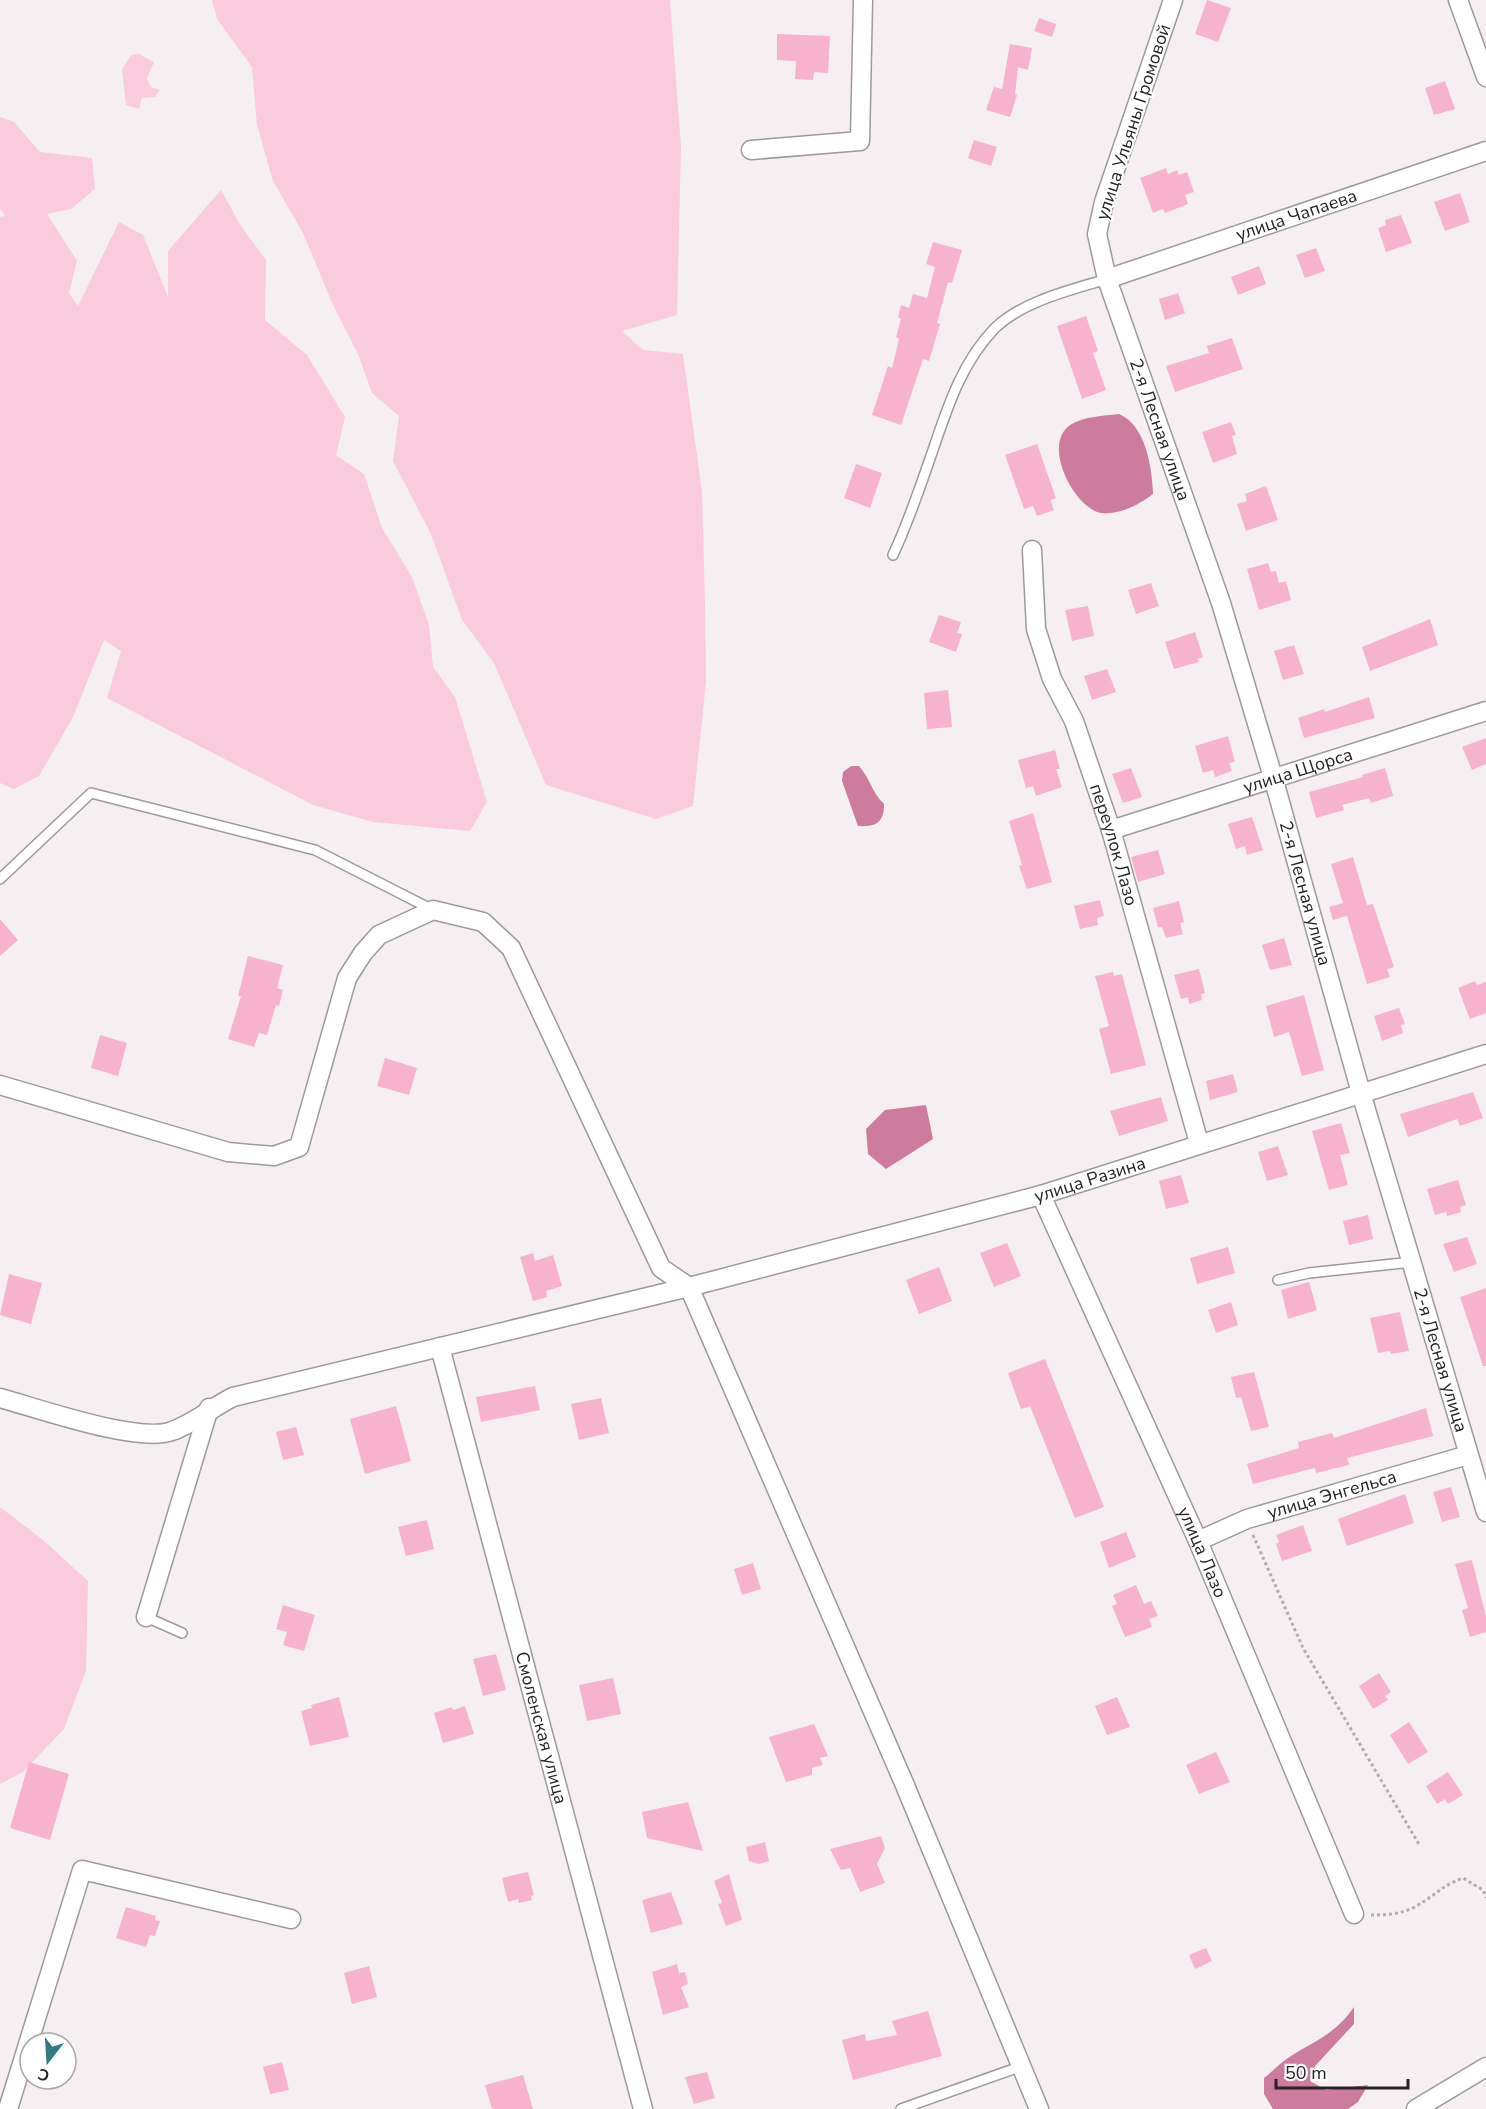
<svg xmlns="http://www.w3.org/2000/svg" width="1486" height="2109" viewBox="0 0 1486 2109" font-family="'Nunito Sans',sans-serif">
	<style>
		.green { fill: #f9cbdc }
		.water { fill: #cd7c9e }
		.building { fill: #f7b2ce }
		.lines { fill: none; stroke-linecap: round; stroke-linejoin: round }
		.service-casing { stroke: #9e999b; stroke-width: 12 }
		.minor-casing { stroke: #9e999b; stroke-width: 21 }
		.path { stroke: #b0acae; stroke-width: 3; stroke-dasharray: 3 3; stroke-linecap: butt }
		.service { stroke: #fff; stroke-width: 9 }
		.minor { stroke: #fff; stroke-width: 18 }
		.labels { text-anchor: middle; stroke-width: 4.5; stroke-linejoin: round; paint-order: stroke }
		.street-label { font-size: 18px; fill: #252324; stroke: #fff }
	</style>
	<rect width="100%" height="100%" fill="#f5eff2"/>
	<path class="green" d="M212,0h458l11,147 -4,168 -55,16 21,19 40,4 19,138 3,110 1,80 -13,124 -37,13 -110,-34 -52,-122 -32,-43 -31,-86 -38,-73 6,-45 -27,-23 -14,-39 -25,-49 -30,-72 -30,-52 -16,-56 -5,-58 -35,-48z
		M139,54l15,8 -7,16 4,9 9,3 -5,7 -13,1 -3,11 -13,-4 -4,-35 9,-15z
		M0,117l14,5 26,30 52,6 3,31 -24,20 -24,5 30,47 -8,32 9,13 41,-84 24,13 25,62v-46l53,-61 20,36 25,34 -1,60 42,35 38,62 -9,38 28,19 18,54 30,49 17,48 4,42 22,30 32,105 -17,29 -97,-9 -60,-17 -206,-107 14,-47 -17,-11 -31,77 -34,59 -25,13 -14,-6v-566l5,-1 -5,-7z
		M0,1507l43,33 45,41 -2,90 -22,58 -41,43 -23,12z"/>
	<path class="water" d="M1119,414c27,11 33,54 34,80 -13,10 -33,21 -51,19 -27,-3 -61,-68 -32,-88 15,-9 33,-9 49,-11z
		M851,766h8c11,12 13,27 25,38 0,19 -8,23 -26,22l-16,-45 1,-9z
		M926,1105l7,34 -47,30 -18,-15 -2,-25 19,-19z
		M1354,2007v17l-39,42 -5,15 16,9 42,-5 -10,17 -10,7h-75l-9,-15v-16c9,-7 17,-16 27,-22 27,-17 44,-22 63,-49z"/>
	<path class="building" d="M1207,0l24,8 -13,34 -23,-8z
		M1039,18l17,6 -4,13 -18,-6z
		M777,34l53,2 -2,37 -14,-1 -1,8 -18,-1 1,-18 -19,-1z
		M1010,44l22,4 -4,22 -10,-3 -3,27 2,1 -7,22 -24,-7 8,-23 8,2z
		M1445,81l10,28 -21,6 -9,-27z
		M974,140l23,7 -6,19 -23,-8z
		M1166,168l2,6 9,-4 2,5 8,-3 7,20 -9,3 3,9 -23,9 -2,-4 -10,4 -13,-35z
		M1460,193l10,29 -25,9 -11,-29z
		M1401,215l11,28 -26,9 -8,-24 8,-3 -1,-5z
		M933,242l29,8 -10,33 -4,-1 -11,41 3,1 -11,37 -6,-2 -22,66 -29,-10 16,-49 4,2 7,-29 -3,-2 5,-18 -3,-2 3,-12 8,3 4,-14 14,4 8,-31 -9,-3z
		M1316,248l9,23 -20,7 -9,-23z
		M1259,266l7,18 -28,11 -7,-18z
		M1178,293l7,20 -20,7 -6,-21z
		M1086,316l12,35 -5,2 13,37 -24,9 -25,-73z
		M1232,338l11,31 -68,23 -9,-26 43,-13 -2,-7z
		M1231,422l5,13 -4,1 5,18 -24,9 -11,-31z
		M1037,444l19,54 -6,2 4,10 -17,6 -4,-10 -9,3 -19,-54z
		M856,464l26,9 -12,35 -26,-10z
		M1266,486l12,34 -32,11 -9,-27 10,-3 -2,-7z
		M1268,563l3,9 5,-1 3,12 7,-2 5,19 -32,10 -12,-41z
		M1151,583l8,23 -23,8 -8,-24z
		M1088,606l6,30 -22,5 -7,-31z
		M939,615l22,7 -4,11 5,1 -6,18 -27,-10z
		M1430,619l8,26 -68,26 -8,-24z
		M1195,632l8,25 -6,2 2,3 -25,7 -9,-27z
		M1294,645l10,29 -21,6 -9,-29z
		M1107,669l9,23 -24,8 -8,-24z
		M948,690l4,37 -25,2 -3,-36z
		M1369,697l6,21 -71,20 -6,-20 26,-9 1,3z
		M1228,736l7,26 -6,1 3,8 -17,6 -2,-7 -10,3 -8,-27z
		M1486,738v26l-14,6 -10,-23z
		M1055,750l5,19h-4l6,18 -26,9 -3,-10 -7,2 -8,-28z
		M1131,768l11,29 -19,6 -11,-29z
		M1385,768l8,28 -22,7 -2,-5 -27,7 2,5 -28,8 -7,-26 54,-15 -1,-2z
		M1033,813l19,69 -25,7 -8,-23 3,-1 -13,-44z
		M1252,817l11,33 -16,5 -2,-9 -9,3 -8,-25z
		M1158,850l7,24 -27,8 -7,-25z
		M1353,857l14,48 6,-1 21,63 -7,2 3,8 -23,7 -20,-68 -14,4 -4,-13 14,-4 -12,-39z
		M1100,900l4,16 -7,2 1,7 -18,4 -6,-23z
		M1179,901l5,21 -4,1 3,11 -17,4 -4,-11h-4l-5,-19z
		M0,919l18,21 -18,16z
		M1284,938l8,27 -22,5 -8,-25z
		M248,956l35,9 -6,23 6,2 -4,16 -3,-1 -9,30 -8,-2 -5,14 -26,-8 13,-43h-3z
		M1199,969l6,24 -4,1 1,6 -13,4 -1,-7 -7,2 -7,-24z
		M1113,972l1,4 8,-2 24,91 -35,9 -12,-45 10,-3 -14,-50z
		M1475,981l2,4 9,-3v31l-16,6 -12,-31z
		M1304,995l20,75 -22,6 -13,-44 -15,5 -8,-31z
		M1399,1008l6,16 -4,1 2,8 -21,8 -8,-25z
		M100,1035l27,8 -9,33 -27,-8z
		M385,1058l32,10 -8,27 -32,-9z
		M1233,1074l5,18 -28,8 -4,-19z
		M1473,1092l10,26 -23,8 -3,-7 -49,18 -8,-23z
		M1161,1097l7,24 -49,15 -9,-25z
		M1341,1123l9,30 -10,2 8,30 -19,5 -17,-59z
		M1278,1146l10,29 -21,6 -9,-29z
		M1181,1175l8,28 -23,6 -7,-28z
		M1458,1180l8,25 -6,2 1,5 -14,4 -1,-4 -11,3 -8,-26z
		M1368,1215l5,24 -24,6 -6,-24z
		M1467,1237l10,27 -23,8 -11,-28z
		M1007,1243l14,33 -27,11 -14,-34z
		M1228,1247l7,26 -38,11 -7,-26z
		M533,1253l2,8 18,-6 9,31 -16,5 1,6 -14,4 -13,-44z
		M939,1267l13,34 -33,13 -13,-34z
		M9,1274l33,9 -11,41 -31,-9z
		M1309,1282l8,28 -29,9 -7,-29z
		M1486,1288v78h-3l-23,-69z
		M1231,1302l7,23 -22,8 -8,-23z
		M1400,1312l9,39 -18,3 -1,-3 -12,2 -8,-35z
		M1045,1359l59,148 -29,11 -45,-112 -9,3 -13,-36z
		M1254,1372l15,55 -18,4 -10,-34 -5,1 -5,-21z
		M535,1386l5,24 -59,12 -5,-25z
		M601,1398l8,35 -30,7 -8,-36z
		M396,1406l15,55 -46,13 -15,-55z
		M1426,1408l7,28 -86,22 2,7 -33,8 -1,-5 -62,16 -6,-20 52,-16 -1,-6 34,-9 2,5z
		M296,1427l8,28 -21,5 -7,-28z
		M1451,1487l9,30 -18,5 -9,-30z
		M1405,1494l9,29 -67,23 -9,-27z
		M427,1520l7,29 -28,7 -8,-29z
		M1303,1525l9,26 -30,10 -6,-17 3,-2 -3,-7z
		M1126,1532l10,25 -27,11 -9,-26z
		M1472,1560l14,57v15l-16,5 -8,-27 6,-2 -13,-44z
		M753,1563l8,26 -19,6 -8,-26z
		M1136,1585l8,19 7,-3 7,15 -9,3 3,8 -27,10 -13,-31 5,-2 -4,-9z
		M283,1605l32,10 -11,36 -21,-6 4,-13 -11,-3z
		M496,1654l10,36 -23,6 -10,-37z
		M1379,1673l12,19 -6,4 3,4 -15,9 -14,-23z
		M613,1678l8,36 -34,7 -8,-36z
		M339,1697l10,40 -39,9 -9,-35 11,-3 -1,-3z
		M1117,1697l13,30 -23,8 -12,-29z
		M465,1706l9,28 -31,9 -9,-30 18,-6 1,3z
		M1409,1722l19,30 -20,12 -18,-29z
		M814,1724l14,32 -8,2 3,7 -11,3v7l-26,7 -17,-45z
		M1216,1752l14,30 -31,12 -13,-29z
		M29,1762l40,12 -19,66 -40,-12z
		M1448,1772l15,23 -15,9 -3,-5 -8,5 -11,-18z
		M688,1802l15,49 -56,-13 -5,-26z
		M881,1836l4,12 -8,16 8,19 -25,9 -10,-24 -9,2 -11,-21z
		M765,1842l4,19 -10,3 -10,-3 -3,-14z
		M528,1872l6,23 -3,1 1,4 -13,3 -1,-4 -10,3 -6,-24z
		M729,1874l13,46 -16,6 -8,-22 4,-1 -8,-22z
		M671,1892l12,32 -32,9 -9,-33z
		M126,1907l30,9 -1,4 5,1 -5,15 -5,-1 -4,12 -30,-9z
		M1206,1948l6,13 -17,8 -6,-14z
		M677,1964l2,9 6,-1 3,12 -7,3 8,20 -26,8 -11,-43z
		M369,1966l8,31 -25,7 -8,-31z
		M928,2011l14,45 -89,24 -11,-40 23,-6 1,7 31,-6 -5,-14z
		M282,2062l7,28 -19,4 -7,-27z
		M707,2072l8,26 -21,6 -9,-27z
		M523,2075l10,34h-41l-7,-24z"/>
	<g class="lines">
		<g class="service-casing">
			<path id="service" d="M893,555c13,-28 23,-56 33,-85 18,-50 31,-103 69,-142 28,-27 76,-38 112,-49
				M0,879l91,-86 224,57 118,60
				M1278,1280l31,-7 103,-11
				M146,1617l36,16
				M901,2109l121,-43"/>
		</g>
		<g class="minor-casing">
			<g id="minor">
				<path id="s1" d="M1173,0l-69,202 -7,32 10,45 114,324 52,174 88,316 125,419"/>
				<path d="M1458,0l28,77"/>
				<path d="M751,150l109,-9 3,-141"/>
				<path id="s2" d="M1107,279l379,-128"/>
				<path id="s3" d="M1032,550l4,79 16,50 22,42 37,109 88,313"/>
				<path id="s4" d="M1111,830l375,-119"/>
				<path d="M0,1085l228,67 46,4 25,-9 48,-169 16,-25 16,-18 54,-25 50,12 28,26 150,320 28,19 215,496 135,326"/>
				<path id="s5" d="M1041,1195l157,346 156,373"/>
				<path id="s6" d="M440,1347l203,762"/>
				<path id="s7" d="M0,1398c37,10 139,46 172,33 22,-8 41,-24 61,-34l456,-110 352,-92 445,-141"/>
				<path id="s8" d="M1198,1541l49,-22 221,-64"/>
				<path d="M146,1617l63,-209"/>
				<path d="M8,2109l74,-239 209,49"/>
				<path d="M1416,2109l70,-42"/>
			</g>
		</g>
		<path class="path" d="M1253,1535l50,113 117,198
			M1371,1915c16,0 33,-1 47,-10 18,-10 23,-19 45,-27l20,12 3,8"/>
		<use href="#service" class="service"/>
		<use href="#minor" class="minor"/>
	</g>
	<g class="labels">
		<g class="street-label">
			<text transform="translate(1133 122) rotate(-72)" y="6">улица Ульяны Громовой</text>
			<text dy="6" stroke="none"><textPath href="#s2" startOffset="200">улица Чапаева</textPath></text>
			<text dy="6" stroke="none"><textPath href="#s1" startOffset="452">2-я Лесная улица</textPath></text>
			<text dy="6" stroke="none"><textPath href="#s4" startOffset="196">улица Щорса</textPath></text>
			<text dy="6" stroke="none"><textPath href="#s3" startOffset="309">переулок Лазо</textPath></text>
			<text dy="6" stroke="none"><textPath href="#s1" startOffset="938">2-я Лесная улица</textPath></text>
			<text dy="6" stroke="none"><textPath href="#s7" startOffset="1131">улица Разина</textPath></text>
			<text dy="6" stroke="none"><textPath href="#s1" startOffset="1424">2-я Лесная улица</textPath></text>
			<text dy="6" stroke="none"><textPath href="#s8" startOffset="142">улица Энгельса</textPath></text>
			<text dy="6" stroke="none"><textPath href="#s5" startOffset="392">улица Лазо</textPath></text>
			<text dy="6" stroke="none"><textPath href="#s6" startOffset="394">Смоленская улица</textPath></text>
		</g>
	</g>
	<g transform="translate(48 2061) rotate(197)"><circle r="28" fill="#ffffff" stroke="#a8a7a7" stroke-width="1.5"/>
	<path d="M0-4.5L10 22L0 15L-10 22Z" fill="#317a81"/>
	<text y="-9" font-size="16" font-weight="bold" text-anchor="middle" fill="#252324">С</text>
	</g>
	<path d="M1276 2079v9h132v-9" fill="none" stroke="#252324" stroke-width="3"/>
	<text x="1285" y="2079" font-size="18" fill="#252324" stroke="#ffffff" stroke-width="4.5" paint-order="stroke">50 m</text>
</svg>
